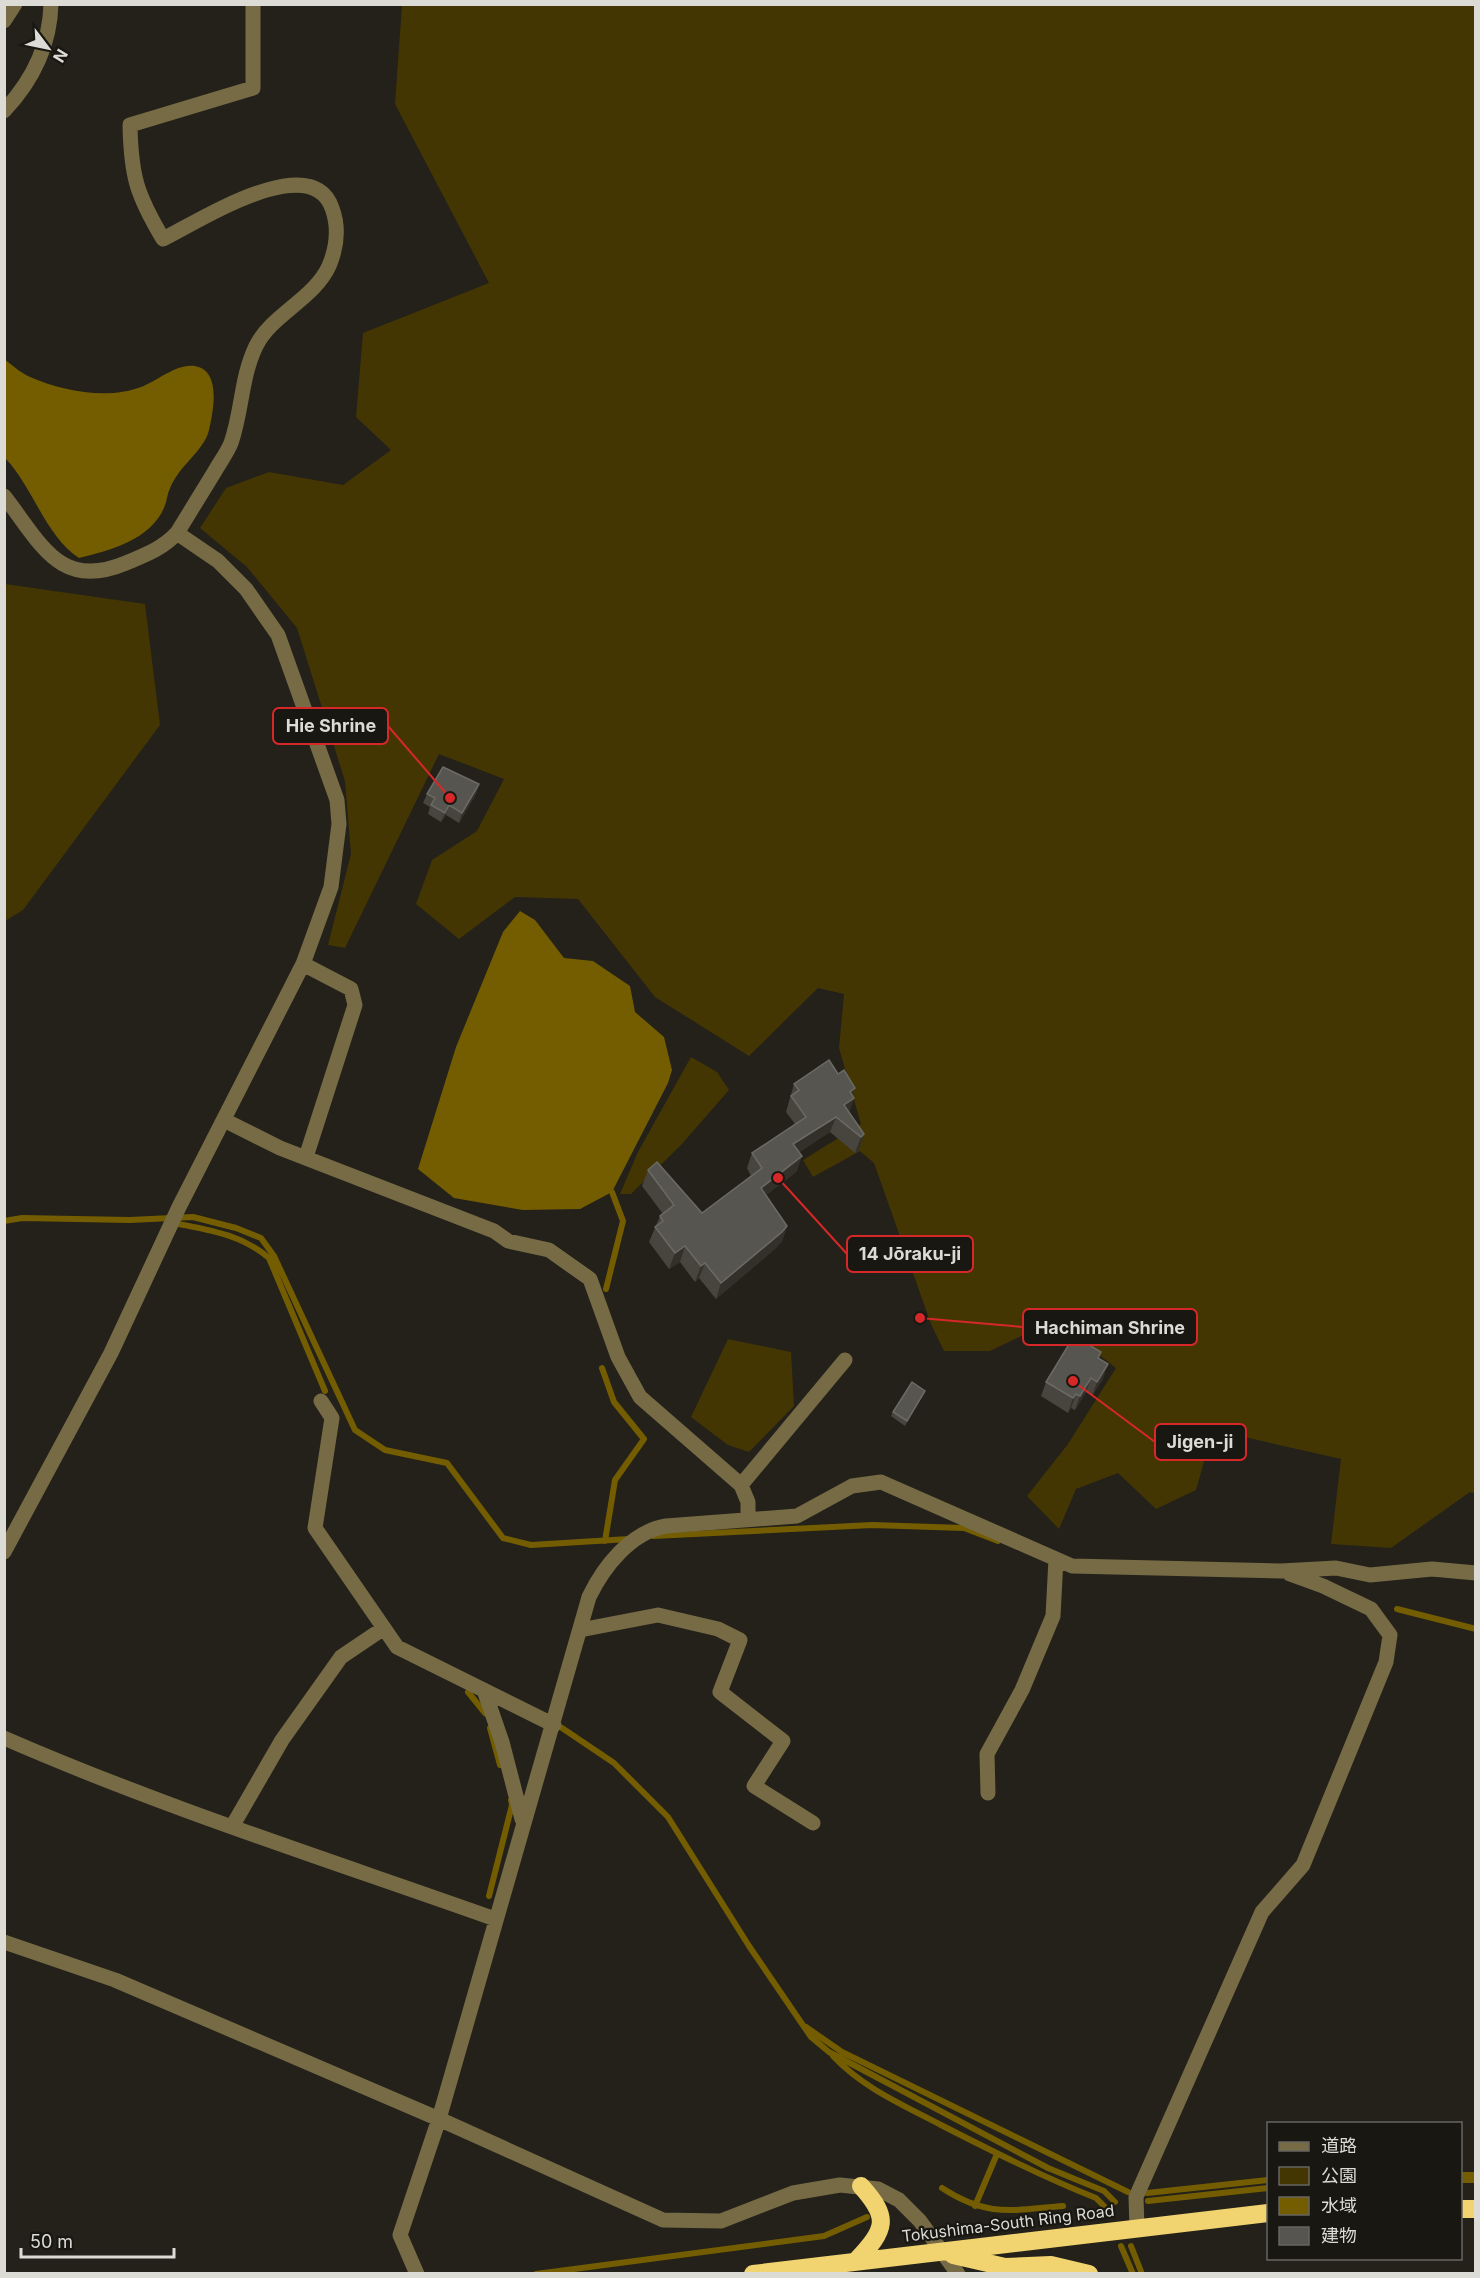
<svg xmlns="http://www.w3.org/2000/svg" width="1480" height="2278" viewBox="0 0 1480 2278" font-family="Inter,'Noto Sans JP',sans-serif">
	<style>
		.green { fill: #433603 }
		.water { fill: #735d00 }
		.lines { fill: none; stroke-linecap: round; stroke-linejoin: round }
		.stream { stroke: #735d00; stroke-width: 6 }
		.minor { stroke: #766b45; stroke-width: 15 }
		.highway { stroke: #f1d36f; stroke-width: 18 }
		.wall { fill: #47453e }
		.shaded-wall { fill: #323029 }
		.building { fill: #57554f; stroke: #6c6a64; stroke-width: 1.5 }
		.labels { text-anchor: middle; stroke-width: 4.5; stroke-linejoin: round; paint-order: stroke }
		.street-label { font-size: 16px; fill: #dcdbd6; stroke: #191711 }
		.leader { fill: none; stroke: #d62828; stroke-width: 2 }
		.callout-dot { fill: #d62828; stroke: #191711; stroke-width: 2 }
		.callout { fill: #191711; stroke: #d62828; stroke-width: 2 }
		.callout-label { font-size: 18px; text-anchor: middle; font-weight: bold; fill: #dcdbd6 }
	</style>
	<rect width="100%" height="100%" fill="#23211a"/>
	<path class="green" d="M402,5h1073v1488l-5,-1 -79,56 -60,-4 10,-85 -128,-29 -17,60 -40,19 -38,-36 -42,16 -17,40 -32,-33 41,-52 48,-76 -62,-48 -64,31h-46l-13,-27 -57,-161 -14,-12 -47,26 -10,-17 58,-36 -22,-76 5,-54 -26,-6 -69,68 -94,-59 -77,-98 -63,-2 -56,42 -43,-35 16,-44 45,-29 27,-52 -65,-25 -94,194 -17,-3 23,-91 -6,-73 -48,-153 -50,-61 -47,-39 26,-40 43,-16 74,13 48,-35 -35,-33 7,-84 126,-50 -94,-179z
		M5,584l140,20 15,121 -137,185 -18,11z
		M691,1057l26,15 12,18 -48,55 -50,49h-11l18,-42z
		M728,1339l63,13 3,54 -45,46 -21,-7 -37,-28z"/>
	<path class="water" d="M4,359c8,6 17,14 26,18 32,14 77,23 111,10 16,-6 36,-24 54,-21 27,5 18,46 14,64 -5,23 -36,38 -42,68 -8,39 -54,52 -88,60 -33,-21 -46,-71 -74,-100z
		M520,911l15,9 29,38 29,3 37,25 5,26 29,25 8,33 -4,13 -56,109 -32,17 -57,1 -69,-12 -36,-29 38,-122 47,-115z"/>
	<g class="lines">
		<path class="stream" d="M4,1221l18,-3 108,2 63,-3 43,11 25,10 13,18 81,174 30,20 62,13 56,75 28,7 98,-6
			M174,1223c34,7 67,11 95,35l56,133
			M606,1289l17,-68 -11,-29
			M602,1368l12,34 30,37 -29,41 -10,61
			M654,1536l218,-11 92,3 34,13
			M1397,1609l79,20
			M468,1692l17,21
			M490,1728l10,37
			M562,1728l52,35 54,54 81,129 62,91 18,15 219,116 56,23 11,11
			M489,1896l23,-91 -1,-5
			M806,2027l36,25 286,140
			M833,2056c30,32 70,49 108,69 51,26 102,52 155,73l8,8
			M1460,2175h16
			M1460,2180h16
			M942,2188c46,30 70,22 121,18
			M1147,2193l121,-13
			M1148,2201l120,-13
			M975,2206l22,-52
			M1121,2246l12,28
			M1131,2246l11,28
			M536,2274l288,-38 43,-19"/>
		<path class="minor" d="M4,21l11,-17
			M4,111c29,-31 46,-65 47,-107
			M4,496c37,47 55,95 122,67 19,-8 36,-14 51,-30 13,-21 25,-41 38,-62 5,-9 12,-18 16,-28 11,-31 10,-66 25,-97 16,-32 58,-47 73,-80 8,-19 10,-39 3,-58 -21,-60 -136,15 -169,31 -26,-44 -32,-62 -33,-114l123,-37v-84
			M303,964l48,25 4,16 -49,152
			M224,1120l56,28 214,83 14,10 41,9 41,29 28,78 22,40 101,88 7,17v18
			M321,1401l11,17 -17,110 82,119 157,78
			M741,1485l104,-125
			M4,1552l107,-199 68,-146 124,-243 28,-77 8,-63 -2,-24 -59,-165 -32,-46 -28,-28 -41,-28
			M580,1630l78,-15 60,14 22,11 -20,52 63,49 -29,45 59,37
			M484,1690l18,52 20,77
			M4,1738c158,69 328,123 491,181
			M988,1793l-1,-39 35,-64 31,-74 3,-57
			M233,1825l49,-85 59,-83 43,-29
			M4,1942l111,38 324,139 224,101 58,1 72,-28 47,-8 38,4 21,11 21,21 38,53
			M1137,2228l-1,-31 126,-285 41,-47 83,-203 4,-27 -19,-26 -48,-23 -33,-12
			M417,2274l-17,-39 39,-116 150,-522c15,-31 42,-65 77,-71l131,-10 55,-30 29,-4 191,84 209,5 55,-3 34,7 62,-6 44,4"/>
		<path class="highway" d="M1460,2209h16
			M953,2255l52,12 46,-2 38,9
			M857,2260c29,-31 33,-42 4,-74
			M753,2274l515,-61"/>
	</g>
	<path class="wall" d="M479,784l-3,10 -17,29 -13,-8 -5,7 -13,-8 2,-7 -7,-4 4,-9z
		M794,1084l58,12 2,2 -5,14 15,22 -5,16 -4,3 -25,-21 -31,20 3,4 -6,16 -30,23 21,31 -5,15 -6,7 -60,51 -17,-21 -4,4 -15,-20 -11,7 -20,-27 11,-26 3,-2 -21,-28 6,-16 54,43 49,-37 -4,-8 5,-15 43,-29 -9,-12z
		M1099,1359l4,20 -11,17 -6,-4 -11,18 -4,-2 -3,5 -27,-17 5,-14z
		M925,1391l-2,4 -18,31 -14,-10 2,-4z"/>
	<path class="shaded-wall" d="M479,784l-3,10 -17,29 3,-10z
		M449,805l-3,10 -5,7 4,-9z
		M855,1088l-4,12 3,-2 -6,16 -10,7 12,-29z
		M836,1117l-6,15 -42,28 5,-16z
		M864,1134l-5,16 -4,3 6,-16z
		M802,1156l-6,16 -40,31 5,-15z
		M787,1226l-5,15 -6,7 -60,51 5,-16z
		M685,1246l-5,16 -11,7 6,-16z
		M705,1263l-6,15 -4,4 6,-16z
		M1108,1364l-5,15 -11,17 5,-14z
		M1091,1378l-5,14 -11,18 5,-14z
		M925,1391l-2,4 -18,31 2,-5z
		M1076,1394l-5,14 -3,5 5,-15z"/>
	<path class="building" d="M443,767l36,17 -17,29 -13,-8 -4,8 -14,-8 4,-7 -8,-4z
		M829,1060l9,14 6,-4 11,18 -5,4 4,6 -10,7 20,29 -3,3 -25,-20 -43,27 9,12 -41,32 26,38 -5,6 -61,51 -16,-20 -4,3 -16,-20 -10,7 -20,-26 8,-6 -3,-5 14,-11 -26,-35 9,-8 45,51 60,-45 -10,-15 54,-36 -15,-21 8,-6 -5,-6z
		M1074,1336l27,16 -3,6 10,6 -11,18 -6,-4 -11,18 -4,-2 -3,4 -27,-16z
		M912,1382l13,9 -18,30 -14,-9z"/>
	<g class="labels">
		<g class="street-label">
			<text transform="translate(1008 2223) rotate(-7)" y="6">Tokushima-South Ring Road</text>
		</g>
	</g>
	<path class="leader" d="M450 798L388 726M778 1178L847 1254M920 1318L1023 1327M1073 1381L1155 1442"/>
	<g class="callout-dot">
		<circle cx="450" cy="798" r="6"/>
		<circle cx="778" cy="1178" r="6"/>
		<circle cx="920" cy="1318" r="6"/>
		<circle cx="1073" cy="1381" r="6"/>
	</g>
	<g class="callout">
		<rect x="273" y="708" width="115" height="36" rx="6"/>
		<rect x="847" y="1236" width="126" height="36" rx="6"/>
		<rect x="1023" y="1309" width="174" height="36" rx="6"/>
		<rect x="1155" y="1424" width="91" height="36" rx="6"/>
	</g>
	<g class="callout-label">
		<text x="331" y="732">Hie Shrine</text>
		<text x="910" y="1260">14 Jōraku-ji</text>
		<text x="1110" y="1334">Hachiman Shrine</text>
		<text x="1200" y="1448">Jigen-ji</text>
	</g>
	<rect width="1480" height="2278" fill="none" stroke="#dcdbd6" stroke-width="12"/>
	<rect x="1267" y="2122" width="195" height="138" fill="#191711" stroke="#676560" stroke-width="1.5"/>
	<rect x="1279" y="2142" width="30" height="9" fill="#766b45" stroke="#676560" stroke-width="1.5"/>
	<text x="1321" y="2152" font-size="18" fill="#dcdbd6">道路</text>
	<rect x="1279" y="2167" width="30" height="18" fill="#433603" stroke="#676560" stroke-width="1.5"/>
	<text x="1321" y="2182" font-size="18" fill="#dcdbd6">公園</text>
	<rect x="1279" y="2197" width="30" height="18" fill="#735d00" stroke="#676560" stroke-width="1.5"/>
	<text x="1321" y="2212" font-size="18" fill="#dcdbd6">水域</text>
	<rect x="1279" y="2227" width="30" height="18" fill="#57554f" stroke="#676560" stroke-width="1.5"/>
	<text x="1321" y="2242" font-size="18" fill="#dcdbd6">建物</text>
	<g transform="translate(48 48) rotate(122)" stroke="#191711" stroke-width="4.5" paint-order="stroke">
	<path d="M0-4.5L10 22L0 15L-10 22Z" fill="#dcdbd6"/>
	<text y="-9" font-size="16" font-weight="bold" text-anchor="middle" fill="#dcdbd6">N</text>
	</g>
	<path d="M21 2248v9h153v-9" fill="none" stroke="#dcdbd6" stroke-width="3"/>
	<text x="30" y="2248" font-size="18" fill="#dcdbd6" stroke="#191711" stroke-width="4.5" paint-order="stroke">50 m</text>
</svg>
